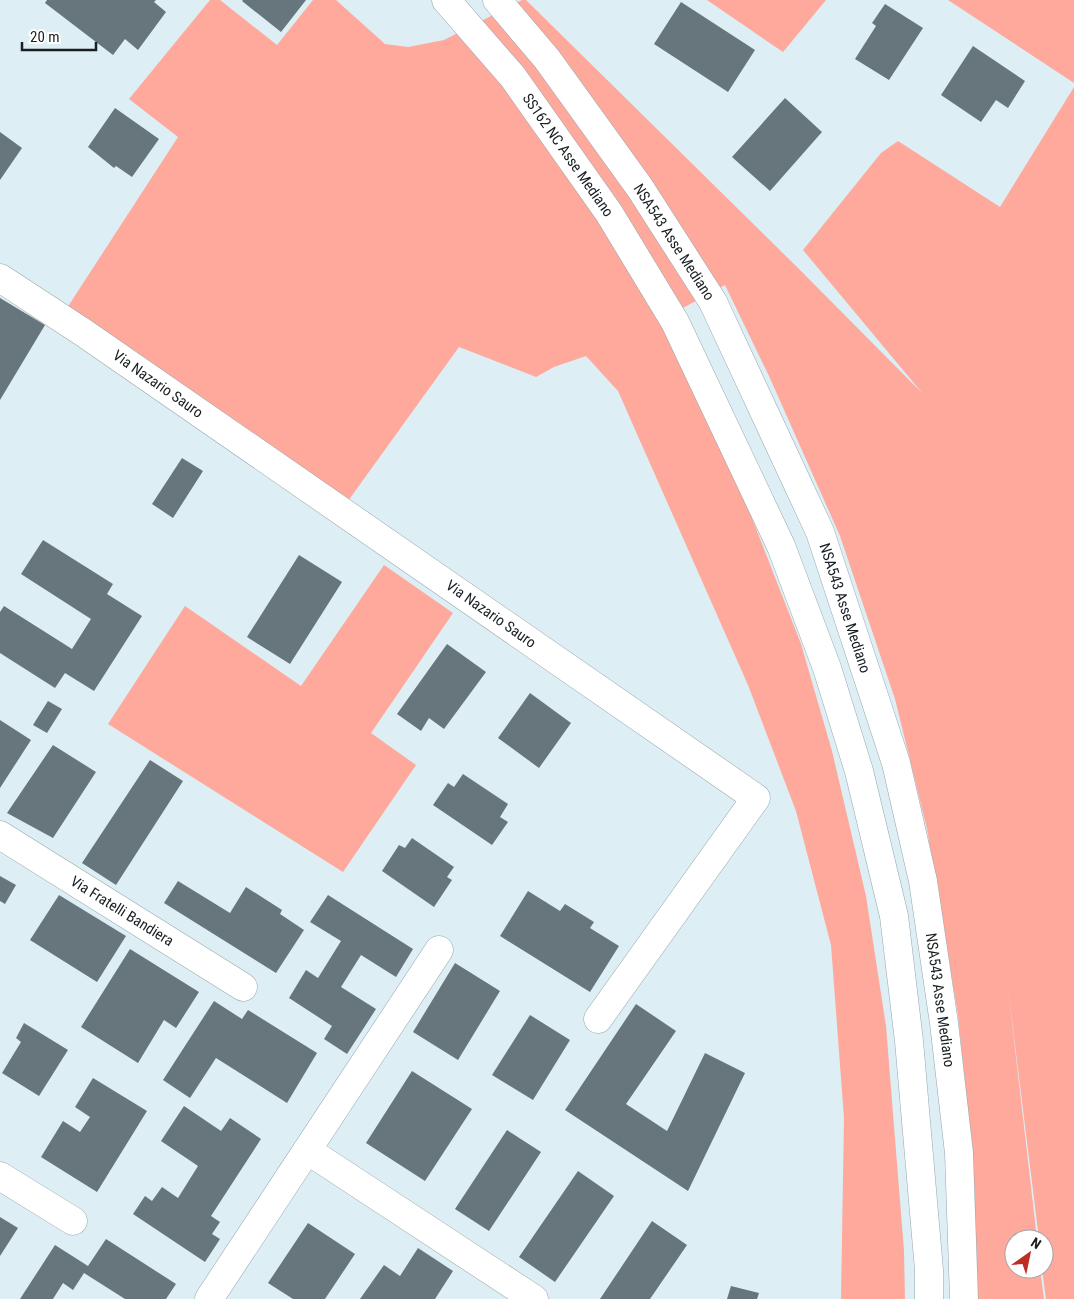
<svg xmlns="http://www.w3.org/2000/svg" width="1074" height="1299" viewBox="0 0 1074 1299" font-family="'Roboto Condensed',sans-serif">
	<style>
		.green { fill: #fea99c }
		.building { fill: #67767c }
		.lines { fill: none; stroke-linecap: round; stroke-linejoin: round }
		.minor-casing { stroke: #97a6ad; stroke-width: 29 }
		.highway-casing { stroke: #97a6ad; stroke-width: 29 }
		.minor { stroke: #fff; stroke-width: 28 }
		.highway { stroke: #fff; stroke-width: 28 }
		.labels { text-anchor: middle; stroke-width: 4; stroke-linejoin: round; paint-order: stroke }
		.street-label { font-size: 15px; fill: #181e21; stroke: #fff }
	</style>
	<rect width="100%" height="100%" fill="#ddeef5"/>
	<path class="green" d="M210,0h10l57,45 36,-45h23l49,44 23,3 36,-7 78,-40h4l272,268 125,126 -120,-144 78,-97 17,-12 102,66 74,-120v1212h-28l-4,-30h2v-30h-5l-31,-251 29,251h-23v30h26l4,30h-66l-6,-150 -14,-134 -31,-186 -32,-130 -55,-163 -71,-160 -44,-91 -66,36 80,164 62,159 31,107 34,145 20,130 18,225 1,48h-64l3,-181 -13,-173 -35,-134 -48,-126 -130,-294 -32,-35 -32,11 -18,10 -77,-30 -111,154 -281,-193 111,-171 -49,-38z
		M707,0h119l-43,52z
		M948,0h126v83z
		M384,565l69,48 -82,120 45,32 -73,107 -235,-148 77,-118 116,80z"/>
	<path class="building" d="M47,0h109l-2,2 12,10 -28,38 -13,-11 -12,16 -68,-52z
		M243,0h63l-25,32 -39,-31z
		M681,2l74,48 -27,42 -74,-48z
		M885,4l38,24 -34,52 -34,-21 21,-33 -4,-3z
		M973,46l52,35 -17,27 -12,-8 -15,22 -40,-27z
		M785,98l37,34 -52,59 -38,-34z
		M115,108l44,31 -27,38 -16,-11 -2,2 -26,-21z
		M0,132l22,16 -22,32z
		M0,298l45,27 -45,75z
		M182,458l21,13 -30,47 -21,-14z
		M43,540l70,44 -6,10 35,22 -48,75 -29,-18 -10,15 -55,-35v-41l4,-6 68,43 19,-30 -70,-45z
		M299,555l43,27 -52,82 -43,-27z
		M447,644l39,28 -42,57 -15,-11 -8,13 -24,-17z
		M530,693l41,30 -32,45 -41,-30z
		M48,701l14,8 -15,24 -14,-8z
		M0,720l31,20 -31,48z
		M53,745l43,27 -43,66 -46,-25z
		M150,760l33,21 -67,104 -34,-22z
		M463,774l45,30 -8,13 8,5 -16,23 -59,-40 15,-22 6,4z
		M412,838l42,29 -7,10 5,3 -18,27 -52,-36 17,-26 6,3z
		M0,876l16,9 -11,19 -5,-3z
		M178,881l52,32 16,-26 36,23 -2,4 24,16 -28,43 -112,-70z
		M528,891l32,20 5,-7 29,18 -4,6 29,18 -29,46 -90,-56z
		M59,895l67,41 -29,46 -67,-42z
		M328,895l85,54 -17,28 -35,-22 -20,32 35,22 -29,45 -23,-15 8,-13 -43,-28 17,-28 12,8 23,-37 -31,-19z
		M130,949l69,43 -23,36 -12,-8 -26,43 -57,-36z
		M455,963l45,28 -42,69 -45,-28z
		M214,1001l28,18 6,-9 69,43 -30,50 -71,-45 -26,40 -27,-18z
		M636,1004l40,27 -50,73 41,27 38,-78 40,20 -57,118 -123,-81z
		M530,1015l40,25 -37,60 -41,-25z
		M24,1023l44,27 -29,46 -37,-23 19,-31 -5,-4z
		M412,1071l60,38 -47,72 -59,-38z
		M93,1078l54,33 -50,81 -56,-35 22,-36 17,11 10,-15 -15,-10z
		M184,1106l37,25 9,-13 31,21 -50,77 9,6 -8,12 8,5 -15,23 -72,-48 12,-18 7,5 10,-14 16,11 20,-32 -37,-25z
		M507,1130l34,22 -52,79 -34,-22z
		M578,1171l36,25 -59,86 -36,-25z
		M0,1217l18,11 -18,28z
		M652,1221l35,24 -37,54h-50z
		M308,1223l47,31 -30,45h-32l-25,-16z
		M106,1239l70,45 -10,15h-41l-41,-26 -11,17 -10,-7 -10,16h-33l35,-54 33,21z
		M418,1248l35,23 -18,28h-75l24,-34 16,11z
		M731,1286l28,7 -2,6h-30z"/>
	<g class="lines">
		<g class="minor-casing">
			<path id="minor" d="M0,278l84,55 672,465 -158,221
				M0,835l243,152
				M307,1150l227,149
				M0,1176l73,45
				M209,1299l230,-349"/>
		</g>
		<g class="highway-casing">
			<path id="highway" d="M446,0l67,77 96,136 66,109 106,224 46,122 32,103 35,145 15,125 20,229v29
				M497,0l50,59 93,129 73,114 107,230 76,231 27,118 21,142 15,130 5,146"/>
		</g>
		<use href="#minor" class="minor"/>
		<use href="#highway" class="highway"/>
	</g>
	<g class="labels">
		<g class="street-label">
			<text transform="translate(568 155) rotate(55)" y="5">SS162 NC Asse Mediano</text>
			<text transform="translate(674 242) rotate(57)" y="5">NSA543 Asse Mediano</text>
			<text transform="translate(158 384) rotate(35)" y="5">Via Nazario Sauro</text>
			<text transform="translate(845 608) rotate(72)" y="5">NSA543 Asse Mediano</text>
			<text transform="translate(491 614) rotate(35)" y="5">Via Nazario Sauro</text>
			<text transform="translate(122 911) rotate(32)" y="5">Via Fratelli Bandiera</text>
			<text transform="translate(940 1000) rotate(82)" y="5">NSA543 Asse Mediano</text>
		</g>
	</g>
	<g transform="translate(1029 1254) rotate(33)"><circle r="24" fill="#ffffff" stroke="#a3a5a6"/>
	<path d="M0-4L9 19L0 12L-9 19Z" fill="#bc2e24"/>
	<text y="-8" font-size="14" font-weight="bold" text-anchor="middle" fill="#181e21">N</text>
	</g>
	<path d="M22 42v8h74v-8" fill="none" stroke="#181e21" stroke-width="2.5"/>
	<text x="30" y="42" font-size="15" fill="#181e21" stroke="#ffffff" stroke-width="4" paint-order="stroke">20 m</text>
</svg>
